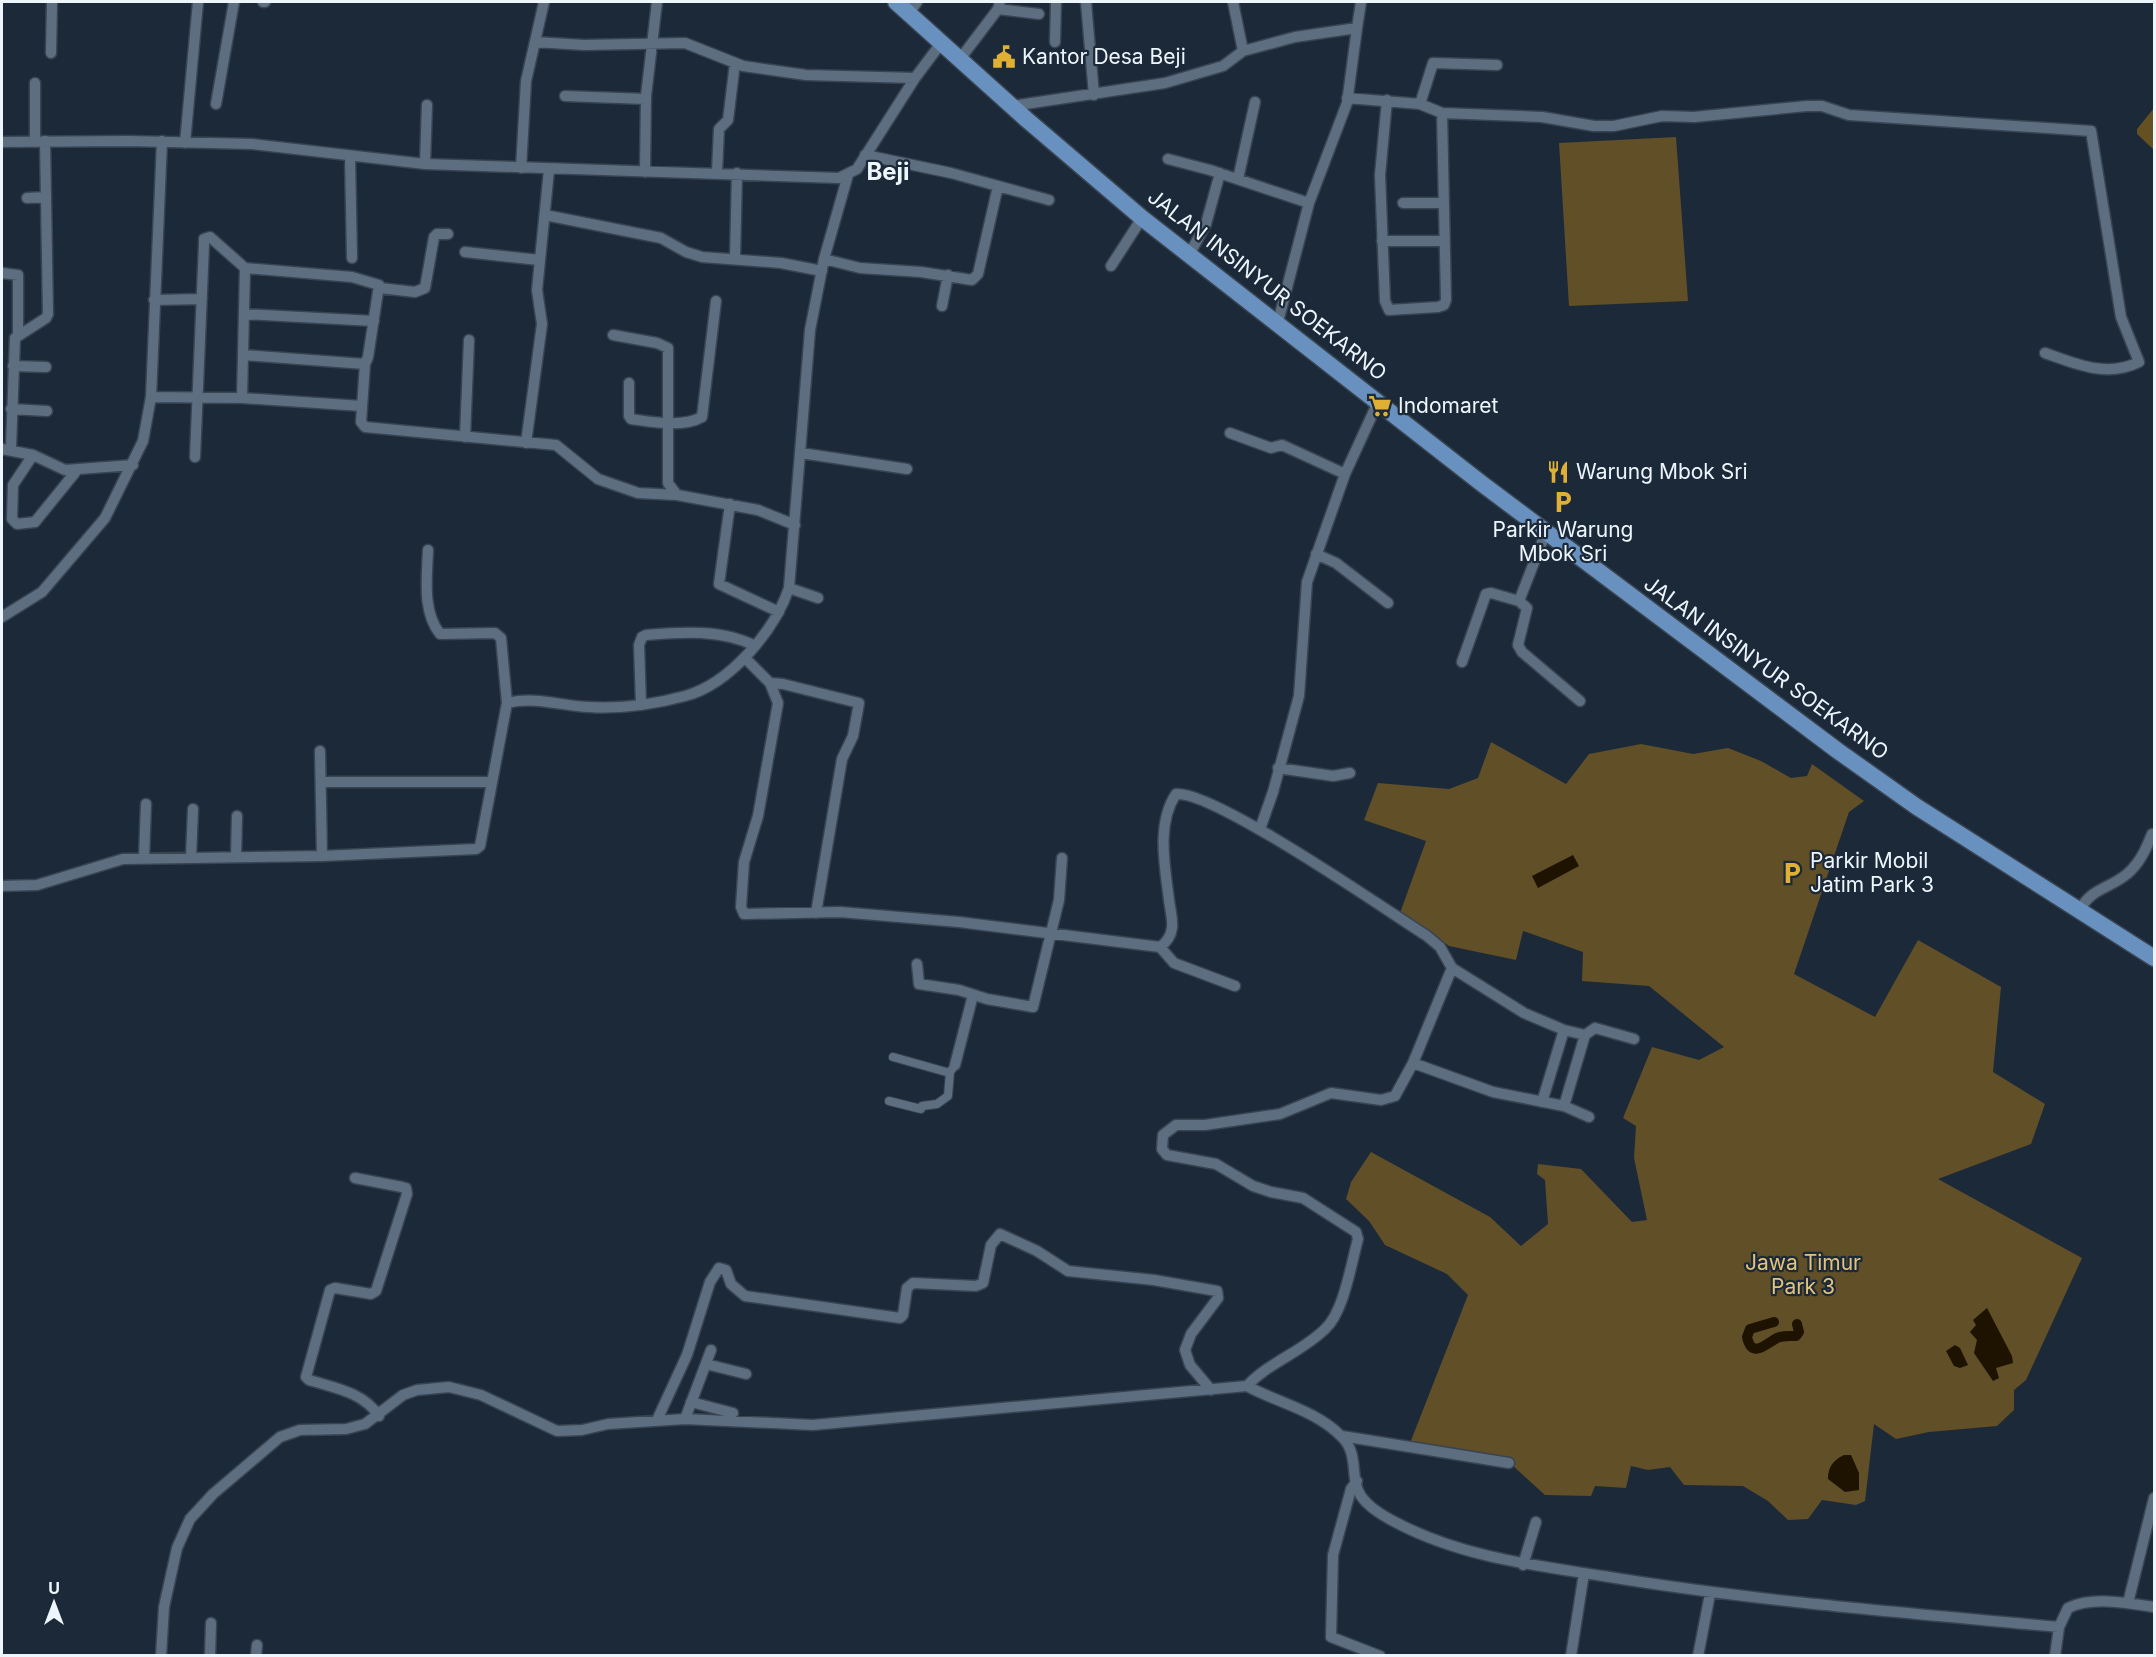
<svg xmlns="http://www.w3.org/2000/svg" width="2156" height="1657" viewBox="0 0 2156 1657" font-family="Inter,sans-serif">
	<style>
		.green { fill: #604f27 }
		.forest { fill: #645020 }
		.water { fill: #1d1300 }
		.lines { fill: none; stroke-linecap: round; stroke-linejoin: round }
		.canal { stroke: #1d1300; stroke-width: 10 }
		.pedestrian-casing { stroke: #394451; stroke-width: 10 }
		.minor-casing { stroke: #394451; stroke-width: 13 }
		.primary-casing { stroke: #394451; stroke-width: 19 }
		.pedestrian { stroke: #5e6e81; stroke-width: 8 }
		.minor { stroke: #5e6e81; stroke-width: 10 }
		.primary { stroke: #6991bf; stroke-width: 16 }
		.labels { text-anchor: middle; stroke-width: 4.5; stroke-linejoin: round; paint-order: stroke }
		.poi-label { font-size: 21px; fill: #edf5fd; stroke: #1c2939; text-anchor: start }
		.street-label { font-size: 21px; fill: #edf5fd; stroke: #1c2939 }
		.park-label { font-size: 21px; fill: #e3c379; stroke: #1c2939 }
		.quarter-label { font-size: 24px; font-weight: bold; fill: #edf5fd; stroke: #1c2939 }
	</style>
	<rect width="100%" height="100%" fill="#1c2939"/>
	<path class="green" d="M1676,137l12,164 -119,5 -10,-163z
		M1491,742l75,42 23,-30 52,-10 52,10 35,-6 33,13 30,17 16,-2 5,-12 52,37 -15,11 -55,162 81,43 43,-77 83,47 -8,85 52,32 -14,40 -93,35 144,79 -56,122 -12,10v20l-17,16 -68,6 -33,7 -22,-15 -9,77 -9,4 -34,-5 -14,19 -20,1 -20,-19 -25,-15 -59,-1 -14,-18 -22,3 -17,-4 -5,22 -31,-2 -4,10 -46,-1 -43,-39 -92,-13 58,-148 -21,-21 -62,-29 -16,-24 -23,-22 5,-17 20,-30 119,65 31,29 27,-22 -3,-44 -8,-6 1,-10 43,5 51,53 15,-2 -13,-62 2,-32 -13,-8 29,-71 47,13 25,-13 -75,-61 -67,-5 1,-29 -60,-21 -7,29 -67,-14 -49,-33 26,-72 -62,-21 14,-37 71,6 29,-11z"/>
	<path class="forest" d="M2154,108v42l-17,-16v-5z"/>
	<path class="water" d="M1573,855l6,11 -41,22 -6,-12z
		M1987,1308l25,48 1,7 -17,5 3,10 -6,3 -19,-28 3,-13 -7,-8 6,-7 -3,-5z
		M1955,1345l5,3 8,17 -8,3 -6,-2 -8,-15z
		M1844,1455h7l8,18v17l-14,2 -17,-13c0,-12 5,-19 16,-24z"/>
	<g class="lines">
		<path class="canal" d="M1774,1322l-24,7 -3,8c5,23 20,6 30,1 6,-3 13,-2 19,-2l3,-4 -2,-8"/>
		<g class="pedestrian-casing">
			<path id="pedestrian" d="M893,1057l57,16
				M889,1101l32,8 1,-3 15,-2 11,-8 2,-24 5,-7"/>
		</g>
		<g class="minor-casing">
			<path id="minor" d="M263,2h2
				M1086,2l8,93
				M1233,2l10,49
				M998,9l41,5
				M909,13l8,-11
				M535,42l49,3 101,-2 58,23 63,9 109,3
				M1055,42l1,-40
				M51,53l1,-51
				M960,59l38,-50 2,-7
				M35,83v59
				M565,96l81,3
				M1347,98l73,6 22,9 100,4 52,9h20l48,-10 32,1 113,-11h15l27,9 242,16 30,186 18,45c-32,16 -63,2 -94,-9
				M1387,100l-7,75 5,126 4,9 49,-3 6,-2 2,-5 -4,-187
				M216,104l18,-102
				M1420,104l13,-41 64,2
				M1012,106l153,-23 58,-17 20,-15 52,-14 62,-9 4,-26
				M2,142l126,-1 124,3 173,20 414,14 18,-9 58,-91 27,-36
				M185,143l13,-141
				M865,155l86,18 98,27
				M350,157l2,101
				M1168,159l42,11 99,33
				M425,164l2,-59
				M521,168l5,-87 18,-79
				M645,172l1,-76 11,-94
				M717,172l2,-43 9,-9 7,-57
				M1238,179l17,-77
				M27,198l19,-1
				M1403,203h39
				M545,215l116,23 25,14 16,5 79,6 41,8
				M1382,241h61
				M465,252l74,8
				M1189,255l17,-31 14,-51
				M735,259l2,-86
				M824,259l36,9 61,4 51,8 6,-6 20,-88
				M1111,266l31,-48
				M2,273l16,2v60
				M380,288l35,4 10,-4 9,-51 3,-3h11
				M154,300l48,-1
				M942,306l6,-31
				M244,314l130,7
				M1278,322l31,-119 38,-100 10,-75
				M613,335l44,8 11,5v135l9,12 81,15 37,15
				M244,355l121,9
				M13,366l33,1
				M629,383v33l2,3c22,3 51,9 71,-2l14,-116
				M151,397l91,1 120,8
				M242,398l3,-130
				M11,409l36,2
				M1230,433l41,15 11,-3 63,29
				M465,437l4,-97
				M526,443l16,-119 -5,-34 12,-120
				M11,448l4,-110 31,-20 2,-4 -3,-173
				M2,449l31,6 32,15 68,-5
				M801,453l106,16
				M33,455l-20,30 -1,34 5,5 18,-2 43,-53
				M195,457l9,-213v-5l6,-2 35,31 107,9 27,8 -11,72 -3,7 -4,58 4,5 191,18 42,34 40,14 39,2
				M730,504l-11,80 60,28
				M1546,532l-27,69 8,7 -9,37 4,7 58,49
				M428,550c-1,28 -6,61 12,84l55,-1 6,5 6,65
				M1316,554l20,9 52,40
				M789,588l29,10
				M2,617l40,-25 63,-74 38,-77 8,-44 11,-256
				M745,658l25,25 8,20 -20,113 -14,46 -3,45 3,7 96,-2 119,10 201,25c7,-5 11,-11 12,-19 1,-9 -2,-19 -3,-28 -4,-33 -13,-76 7,-106 37,-4 210,116 251,142l13,11 12,21 72,45 40,17 21,5 10,-7 39,11
				M1462,662l24,-68 5,-1 28,8
				M770,683l13,1 76,19 -6,33 -11,23 -26,154
				M641,704l-2,-59 3,-8 4,-2c35,-3 77,-6 109,11
				M320,751l2,105
				M1278,768l55,8 17,-3
				M322,782h168
				M1260,829l13,-37 26,-96 8,-114 38,-108 33,-72
				M191,857l2,-48
				M236,857l1,-41
				M144,858l2,-54
				M2,886l35,-1 86,-26 199,-3 154,-7 4,-3 27,-143c28,-7 55,3 82,4 30,2 66,-3 96,-11 45,-12 90,-66 104,-108l21,-258 14,-71 24,-84
				M2079,911c12,-23 30,-22 48,-37 13,-11 19,-25 25,-40
				M1160,947l14,16 61,23
				M917,964l2,20 40,6 28,9 46,8 26,-107 3,-42
				M1413,1063l80,29 71,14 25,11
				M955,1065l18,-70
				M1542,1102l22,-72
				M1564,1106l21,-71
				M355,1178l47,9 4,1 1,6 -31,97 -5,3 -36,-6 -5,2 -24,87 3,3c26,8 54,12 70,36
				M706,1364l40,10
				M1247,1386c22,-24 55,-34 78,-57 19,-17 26,-65 33,-90l-2,-7 -53,-34 -32,-6 -18,-6 -37,-22 -49,-9 -5,-6 1,-14 13,-10h29l75,-11 51,-21 50,7 14,-4 18,-33 39,-95
				M691,1402l42,11
				M685,1419l26,-69
				M657,1420l30,-65 23,-73 9,-14 7,2 5,14 14,12 155,22 3,-3 4,-27 6,-5 63,3 7,-3 8,-38 9,-11 37,17 31,20 86,9 63,11 1,7 -27,36 -6,16 5,15 21,25
				M1342,1436l167,27
				M1357,1481l-6,8 -18,66 -2,82 49,19
				M1523,1565l13,-43
				M2128,1603l26,-105
				M161,1656l3,-49 13,-59 13,-29 23,-25 67,-57 20,-7 46,-1 19,-5 38,-29 14,-5 32,-3 32,8 76,36 25,-1 26,-6 77,-5 128,6 434,-39c31,17 69,24 95,51 18,18 7,42 19,59 8,12 24,21 36,27 65,34 136,42 206,53 151,25 303,37 456,51
				M210,1656l1,-33
				M256,1656l1,-11
				M1571,1656l13,-83
				M1698,1656l12,-62
				M2055,1656l4,-29 9,-19c24,-12 61,-5 86,-1"/>
		</g>
		<g class="primary-casing">
			<path id="primary" d="M896,2l130,117 116,99 339,265 357,268 79,56 237,151"/>
		</g>
		<use href="#pedestrian" class="pedestrian"/>
		<use href="#minor" class="minor"/>
		<use href="#primary" class="primary"/>
	</g>
	<defs>
		<g id="civic-bare" transform="scale(1.8)"><path d="M-.6-6.5H3V-4.5H.6V-3L4-1V1h2V6H-6V1h2V-1L-.6-3ZM-1.2 2.5V6h2.4V2.5Z" fill="#dfb034" stroke="#1c2939" stroke-width="2.5" paint-order="stroke"/></g>
		<g id="supermarket-bare" transform="scale(1.8)"><path d="M-6-5.5h2.5l.6 2H6L4.5 2H-2.5L-4.4-4H-6ZM-1.5 3.2a1.3 1.3 0 1 0 .1 0ZM3 3.2a1.3 1.3 0 1 0 .1 0Z" fill="#dfb034" stroke="#1c2939" stroke-width="2.5" paint-order="stroke"/></g>
		<g id="restaurant-bare" transform="scale(1.8)"><path d="M-5-6h1v4h1v-4h1v4h1v-4h1v5L-1.5 .5V6h-2V.5L-5-1ZM5-6V6H3V1.5H1.5Q1.5-4 5-6Z" fill="#dfb034" stroke="#1c2939" stroke-width="2.5" paint-order="stroke"/></g>
		<g id="parking-bare" transform="scale(1.8)"><path d="M-3.5-5.5H1a3.5 3.5 0 0 1 0 7H-1V5.5H-3.5ZM-1-3.4V-.6H.8a1.4 1.4 0 0 0 0-2.8Z" fill="#dfb034" stroke="#1c2939" stroke-width="2.5" paint-order="stroke"/></g>
	</defs>
	<g fill-rule="evenodd">
		<use href="#civic-bare" x="1004" y="57"/>
		<use href="#supermarket-bare" x="1380" y="406"/>
		<use href="#restaurant-bare" x="1558" y="472"/>
		<use href="#parking-bare" x="1563" y="502"/>
		<use href="#parking-bare" x="1792" y="873"/>
	</g>
	<g class="labels">
		<g class="poi-label">
			<text x="1022" y="64">Kantor Desa Beji</text>
			<text x="1398" y="413">Indomaret</text>
			<text x="1576" y="479">Warung Mbok Sri</text>
			<text x="1563" y="537" text-anchor="middle">Parkir Warung<tspan x="1563" dy="24">Mbok Sri</tspan></text>
			<text x="1810" y="868">Parkir Mobil<tspan x="1810" dy="24">Jatim Park 3</tspan></text>
		</g>
		<g class="street-label">
			<text transform="translate(1267 285) rotate(38)" y="7">JALAN INSINYUR SOEKARNO</text>
			<text transform="translate(1766 668) rotate(36)" y="7">JALAN INSINYUR SOEKARNO</text>
		</g>
		<g class="park-label">
			<text x="1803" y="1270">Jawa Timur<tspan x="1803" dy="24">Park 3</tspan></text>
		</g>
		<g class="quarter-label">
			<text x="888" y="180">Beji</text>
		</g>
	</g>
	<rect width="2156" height="1657" fill="none" stroke="#edf5fd" stroke-width="6"/>
	<g transform="translate(54 1603)" stroke="#1c2939" stroke-width="4.5" paint-order="stroke">
	<path d="M0-4.5L10 22L0 15L-10 22Z" fill="#edf5fd"/>
	<text y="-9" font-size="16" font-weight="bold" text-anchor="middle" fill="#edf5fd">U</text>
	</g>
</svg>
